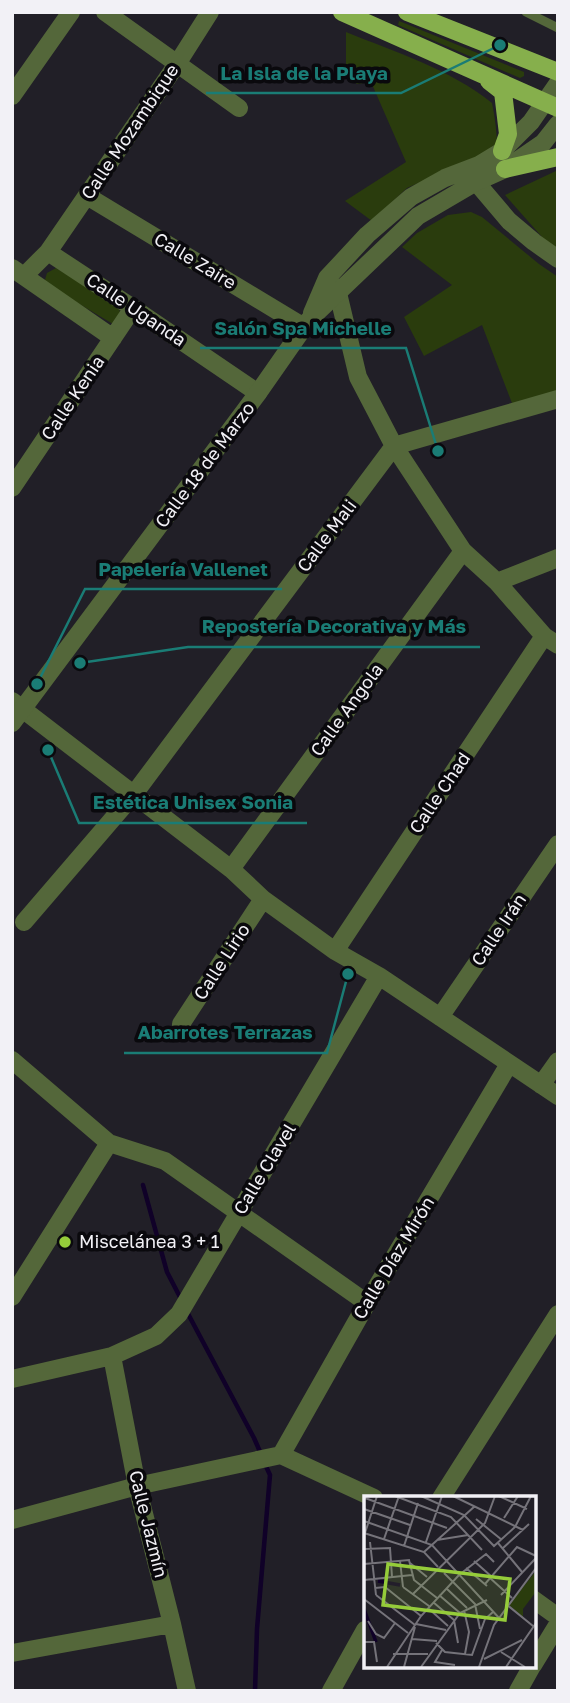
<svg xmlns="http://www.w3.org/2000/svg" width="570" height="1703" viewBox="0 0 570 1703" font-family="'Golos Text',sans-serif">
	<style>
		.green { fill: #2a3c0d }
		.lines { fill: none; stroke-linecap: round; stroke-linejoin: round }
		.stream { stroke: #100128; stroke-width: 4.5 }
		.service { stroke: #54673a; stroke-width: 9 }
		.minor { stroke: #54673a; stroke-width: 18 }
		.tertiary { stroke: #54673a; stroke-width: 18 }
		.primary { stroke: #86af4c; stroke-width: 18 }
		.poi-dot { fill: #95cc3a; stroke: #0a090d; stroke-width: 2.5 }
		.labels { text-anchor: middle; stroke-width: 7; stroke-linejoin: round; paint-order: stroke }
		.street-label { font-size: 18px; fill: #f2f1f6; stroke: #0a090d }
		.poi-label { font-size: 18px; fill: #f2f1f6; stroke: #0a090d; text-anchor: start }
		.inset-river { fill: none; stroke: #100128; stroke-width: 3.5 }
		.inset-road { fill: none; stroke: #75737a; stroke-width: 2 }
		.view { fill: #95cc3a; fill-opacity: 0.15; stroke: #95cc3a; stroke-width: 3.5 }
		.inset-edge { fill: none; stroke: #f2f1f6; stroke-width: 3.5 }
		.leader { fill: none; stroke: #1a7c75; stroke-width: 2.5 }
		.callout-dot { fill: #1a7c75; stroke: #0a090d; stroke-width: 2.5 }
		.callout-label { font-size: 19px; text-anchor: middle; font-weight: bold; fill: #1a7c75; stroke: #0a090d; stroke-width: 7; stroke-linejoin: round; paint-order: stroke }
	</style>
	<rect width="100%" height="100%" fill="#211f27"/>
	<path class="green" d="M399,21l125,51v4l-4,2 -122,-53z
		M346,32c49,20 104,37 146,71 3,15 5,29 5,45l-90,40 -35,33 -27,-20 61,-39 -35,-80 -14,2 -11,-13z
		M558,170v85l-53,-60z
		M471,212l11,5 57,47 19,13v120l-43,14 -33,-86 -58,31 -20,-39 48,-32 -50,-38 15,-14 31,-18z
		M56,268l63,38 1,7 -7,11 -69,-41 3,-10z"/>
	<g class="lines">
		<path class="stream" d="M143,1185l24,87 14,27
			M186,1310l68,128 7,16
			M255,1691l2,-62 13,-154 -6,-13"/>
		<path class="service" d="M526,12l32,16"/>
		<path class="minor" d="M105,12l134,96
			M12,96l59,-84
			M476,182l33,39 25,21 24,17
			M87,196l217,131
			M48,252l85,56 125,85
			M12,268l101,70
			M25,275l23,-23 129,-188 33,-52
			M330,282l8,11 20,84 36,69 69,105 34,31 47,54 14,9
			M12,488l121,-180
			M497,582l61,-24
			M12,701l219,168 32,30 72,52 44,25 179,120
			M231,869l232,-318
			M24,922l110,-128 260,-348 164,-47
			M335,951l209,-315
			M440,1017l118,-173
			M181,1024l82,-125
			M12,1060l97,83 56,18 202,142
			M541,1085l17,-24
			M12,1297l97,-154
			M112,1356l25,130 35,138 15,67
			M12,1379l100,-23 44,-20 23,-22 200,-338
			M281,1455l86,-152 142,-239
			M281,1455l93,43
			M441,1498l117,-184
			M12,1520l125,-34 144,-31
			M533,1599l25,18
			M12,1653l160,-29
			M533,1665l25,-41
			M331,1691l34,-61
			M518,1691l14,-25"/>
		<path class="tertiary" d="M312,313l15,-35 40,-43 44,-38 34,-19 34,-13 23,-14 29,-29 27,-39
			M12,723l246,-330 51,-73 109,-104 58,-34 29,-13 38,-26 15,-19"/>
		<path class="primary" d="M342,12l216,96
			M407,12l151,60
			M489,81l14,11 5,42 -6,17
			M505,169l53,-12"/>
	</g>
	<circle class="poi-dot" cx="65" cy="1242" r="7"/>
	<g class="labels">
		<g class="street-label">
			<text transform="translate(130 132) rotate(-56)" y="6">Calle Mozambique</text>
			<text transform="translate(195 261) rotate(31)" y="6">Calle Zaire</text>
			<text transform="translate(136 310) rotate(34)" y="6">Calle Uganda</text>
			<text transform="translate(73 398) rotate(-56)" y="6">Calle Kenia</text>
			<text transform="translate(205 465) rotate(-53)" y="6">Calle 18 de Marzo</text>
			<text transform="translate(327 536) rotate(-53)" y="6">Calle Mali</text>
			<text transform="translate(347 710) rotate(-54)" y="6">Calle Angola</text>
			<text transform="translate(440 793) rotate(-56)" y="6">Calle Chad</text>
			<text transform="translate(499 930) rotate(-56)" y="6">Calle Irán</text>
			<text transform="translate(222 962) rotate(-57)" y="6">Calle Lirio</text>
			<text transform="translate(265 1169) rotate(-59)" y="6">Calle Clavel</text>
			<text transform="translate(394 1258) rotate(-59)" y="6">Calle Díaz Mirón</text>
			<text transform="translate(148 1524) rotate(76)" y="6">Calle Jazmín</text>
		</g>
		<g class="poi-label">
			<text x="79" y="1248">Miscelánea 3 + 1</text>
		</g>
	</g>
	<g transform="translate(364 1496)">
		<rect width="172" height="172" fill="#211f27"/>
		<path d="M171,76v21l-12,16v8l-14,-12z" fill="#2a3c0d"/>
		<path class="inset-river" d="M14,85l22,4M0,113l12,33"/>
		<path class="inset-road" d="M31,0l56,21 31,33M57,0l43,19 30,31 21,-19 16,-31M89,0l70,34M135,0l28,13M1,2l82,30M0,13l46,16M140,22l14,-22M112,23l26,21M0,25l68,24 68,74M0,37l60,19 14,15M1,37l12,-37M20,43l15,-43M73,44l31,-5M6,46l6,53M62,46l16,-46M134,47l24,29M40,50l14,-43M139,52l26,-24M0,53l26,-1 2,29M60,56l51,-46M36,65l3,26M110,65l18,16M46,67l17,14M0,68l45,-4 5,20 23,18M102,72l21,18M80,77l31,31 5,25M126,82l22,20M0,84l48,-5M121,88l32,-37 19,9M39,91l26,19M11,92l10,-1 36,29M82,92l21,20M49,98l72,-71 10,-27M12,99l39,30M75,99l21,18M137,99l35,-37M0,103l44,34M69,106l21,18 4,23M142,108l27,22M64,112l20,18M100,114l5,22 -4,22M4,125l8,13 8,4 11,-15M52,128l30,6M48,143l25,2M0,146h10l3,20M72,147l9,9 27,3 13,-36 8,-7M78,154l-7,12 20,3M137,156l24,15M29,158h35M120,163l38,-19M23,171l34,-51 38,-41 27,-21 8,8M40,171l11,-40M57,171l39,-54 27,-13M115,171l15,-42 42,-57M142,171l30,-44"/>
		<path class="view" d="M24,68l122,15 -5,41 -122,-15z"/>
		<rect width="172" height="172" class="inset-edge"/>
	</g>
	<path class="leader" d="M500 45L401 93H206M438 451L406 348H200M37 684L85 589H282M80 663L188 647H480M48 750L79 823H307M348 974L327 1053H124"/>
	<g class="callout-dot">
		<circle cx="500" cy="45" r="7"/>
		<circle cx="438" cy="451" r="7"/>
		<circle cx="37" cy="684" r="7"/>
		<circle cx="80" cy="663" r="7"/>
		<circle cx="48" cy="750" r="7"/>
		<circle cx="348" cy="974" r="7"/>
	</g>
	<g class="callout-label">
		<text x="304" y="80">La Isla de la Playa</text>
		<text x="303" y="335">Salón Spa Michelle</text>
		<text x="183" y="576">Papelería Vallenet</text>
		<text x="334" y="633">Repostería Decorativa y Más</text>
		<text x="193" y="809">Estética Unisex Sonia</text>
		<text x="225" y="1039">Abarrotes Terrazas</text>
	</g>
	<rect width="570" height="1703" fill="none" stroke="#f2f1f6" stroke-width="28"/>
</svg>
